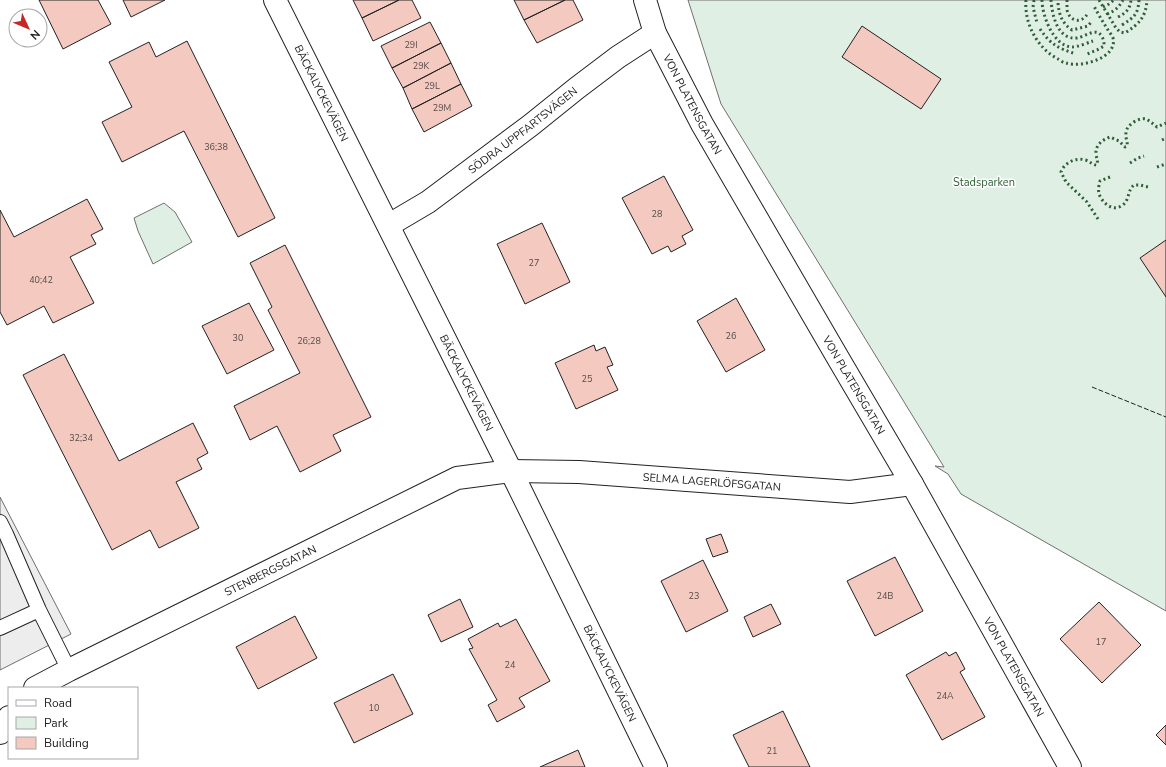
<svg xmlns="http://www.w3.org/2000/svg" width="1166" height="767" viewBox="0 0 1166 767" font-family="'Nunito Sans',sans-serif">
	<style>
		.green { fill: #e0efe3; stroke: #6f6f6f }
		.parking { fill: #ededed; stroke: #6f6f6f }
		.building { fill: #f3c9c0; stroke: #222 }
		.lines { fill: none; stroke-linecap: round; stroke-linejoin: round }
		.service-casing { stroke: #222; stroke-width: 16 }
		.minor-casing { stroke: #222; stroke-width: 24 }
		.service { stroke: #fff; stroke-width: 14 }
		.minor { stroke: #fff; stroke-width: 22 }
		.hedge { stroke: #2f5e38; stroke-width: 3; stroke-dasharray: 2 3; stroke-linecap: butt }
		.fence { stroke: #222; stroke-width: 1; stroke-dasharray: 5 2; stroke-linecap: butt }
		.labels { text-anchor: middle; stroke-width: 3; stroke-linejoin: round; paint-order: stroke }
		.number-label { font-size: 9px; fill: #564c4a }
		.street-label { font-size: 11px; fill: #222; stroke: #fff }
		.park-label { font-size: 11px; fill: #2f5e38; stroke: #fff }
	</style>
	<rect width="100%" height="100%" fill="#fff"/>
	<path class="green" d="M688,0h478v611l-205,-117 -13,-20 -13,-8 9,1 -223,-363z
		M164,203l11,9 17,30 -39,22 -15,-33 -4,-13z"/>
	<path class="parking" d="M0,497l71,137 -71,36z"/>
	<path class="building" d="M39,0h59l13,24 -48,25z
		M123,0h42l-34,17z
		M353,0h46l-37,18z
		M399,0h13l9,18 -48,23 -11,-23z
		M514,0h51l-41,20z
		M565,0h8l10,20 -46,23 -13,-23z
		M430,22l11,21 -49,25 -11,-22z
		M862,26l79,53 -20,30 -79,-52z
		M187,41l88,177 -37,19 -54,-106 -62,31 -20,-40 30,-15 -23,-45 40,-20 7,15z
		M441,43l10,20 -48,25 -11,-20z
		M451,63l10,21 -49,25 -9,-21z
		M461,84l11,22 -48,26 -12,-23z
		M664,176l29,54 -11,6 4,8 -15,8 -3,-6 -16,8 -30,-56z
		M87,199l16,30 -12,6 5,9 -26,13 24,46 -41,20 -9,-17 -37,19 -7,-13v-102l14,27z
		M542,223l28,59 -45,22 -28,-60z
		M1166,240v57l-26,-39z
		M285,245l86,172 -38,18 8,16 -41,21 -23,-46 -27,14 -16,-34 66,-33 -32,-63 4,-3 -22,-44z
		M736,298l29,52 -39,22 -29,-51z
		M249,303l25,47 -47,24 -25,-48z
		M594,345l2,6 9,-4 8,18 -6,2 11,23 -42,19 -21,-46z
		M64,354l55,107 74,-38 15,30 -11,6 5,10 -26,13 23,46 -40,20 -9,-18 -38,20 -89,-175z
		M721,534l7,18 -15,5 -7,-18z
		M895,557l28,54 -48,25 -28,-55z
		M703,560l25,51 -42,21 -25,-51z
		M460,599l13,28 -32,15 -13,-27z
		M1099,602l42,43 -39,38 -42,-44z
		M771,604l10,20 -28,13 -9,-20z
		M295,616l22,42 -59,31 -22,-42z
		M516,619l34,62 -31,17 6,9 -28,15 -9,-17 9,-5 -28,-51 4,-1 -5,-9 30,-16 2,4z
		M946,652l3,4 7,-4 9,17 -5,3 25,45 -43,23 -36,-65z
		M393,674l20,40 -59,29 -20,-40z
		M783,711l27,56h-61l-16,-32z
		M1166,725v20l-10,-10z
		M578,750l7,17h-45z"/>
	<g class="lines">
		<g class="service-casing">
			<path id="service" d="M0,522l6,12 33,76 30,60
				M0,628l39,-18"/>
		</g>
		<g class="minor-casing">
			<g id="minor">
				<path id="s1" d="M275,0l236,471 145,296"/>
				<path id="s2" d="M645,0l10,33 47,91 136,234 74,126 158,283"/>
				<path id="s3" d="M389,225l39,-23 103,-77 46,-37 41,-31 37,-24"/>
				<path id="s4" d="M35,688l34,-18 388,-192 54,-7 68,1 271,20 62,-8"/>
				<path d="M0,733l9,-16"/>
			</g>
		</g>
		<use href="#service" class="service"/>
		<use href="#minor" class="minor"/>
		<path class="hedge" d="M1026,0c-2,23 11,48 32,59 2,1 5,4 8,4 15,5 52,-5 47,-25 -1,-3 -4,-6 -5,-8 -5,-8 -10,-16 -14,-24
			M1034,0l-1,7 4,16
			M1042,0c0,15 11,46 30,47 6,0 15,-4 21,-6
			M1051,0c1,14 6,40 26,38 8,-1 20,-12 25,-1 2,3 2,6 2,9l-7,4 -10,4
			M1067,0c0,3 0,7 0,10 3,12 15,14 21,3
			M1099,0l17,28 4,4 5,1c14,-9 21,-16 22,-33
			M1058,3c1,12 4,20 14,27l16,-4 4,-5
			M1103,7l6,-3 5,-4
			M1107,14c8,-3 12,-7 16,-14
			M1118,17c8,-4 12,-8 13,-17
			M1122,25c12,-8 16,-10 17,-25
			M1040,29c11,16 18,19 36,25
			M1162,140l4,-2
			M1130,163l8,-5 6,-2
			M1157,167l9,-3
			M1110,177l-10,4c-1,4 -2,8 -1,13 3,8 13,18 22,12 9,-4 6,-16 13,-21h6l8,2
			M1098,219l-11,-17 -21,-20 -5,-10c3,-9 15,-15 24,-12 5,1 7,5 12,5 1,-4 0,-6 -1,-10 -1,-10 6,-15 14,-18l9,4 6,6 2,-1c1,-5 -2,-8 -1,-13 0,-8 13,-16 20,-14 4,2 7,5 11,8l9,-4"/>
		<path class="fence" d="M1092,387l74,30"/>
	</g>
	<g class="labels">
		<g class="number-label">
			<text x="411" y="48">29I</text>
			<text x="421" y="69">29K</text>
			<text x="432" y="89">29L</text>
			<text x="442" y="111">29M</text>
			<text x="216" y="150">36;38</text>
			<text x="657" y="217">28</text>
			<text x="534" y="266">27</text>
			<text x="41" y="283">40;42</text>
			<text x="731" y="339">26</text>
			<text x="238" y="341">30</text>
			<text x="309" y="344">26;28</text>
			<text x="587" y="382">25</text>
			<text x="81" y="441">32;34</text>
			<text x="694" y="599">23</text>
			<text x="885" y="599">24B</text>
			<text x="1101" y="645">17</text>
			<text x="510" y="668">24</text>
			<text x="945" y="699">24A</text>
			<text x="374" y="711">10</text>
			<text x="772" y="754">21</text>
		</g>
		<g class="street-label">
			<text dy="4" stroke="none"><textPath href="#s1" startOffset="104">BÄCKALYCKEVÄGEN</textPath></text>
			<text dy="4" stroke="none"><textPath href="#s2" startOffset="115">VON PLATENSGATAN</textPath></text>
			<text dy="4" stroke="none"><textPath href="#s3" startOffset="164">SÖDRA UPPFARTSVÄGEN</textPath></text>
			<text dy="4" stroke="none"><textPath href="#s1" startOffset="428">BÄCKALYCKEVÄGEN</textPath></text>
			<text dy="4" stroke="none"><textPath href="#s2" startOffset="439">VON PLATENSGATAN</textPath></text>
			<text dy="4" stroke="none"><textPath href="#s4" startOffset="727">SELMA LAGERLÖFSGATAN</textPath></text>
			<text dy="4" stroke="none"><textPath href="#s4" startOffset="263">STENBERGSGATAN</textPath></text>
			<text dy="4" stroke="none"><textPath href="#s2" startOffset="763">VON PLATENSGATAN</textPath></text>
			<text dy="4" stroke="none"><textPath href="#s1" startOffset="752">BÄCKALYCKEVÄGEN</textPath></text>
		</g>
		<g class="park-label">
			<text x="984" y="186">Stadsparken</text>
		</g>
	</g>
	<rect x="8" y="687" width="130" height="72" fill="#ffffff" stroke="#a7a7a7"/>
	<rect x="16" y="700" width="20" height="6" fill="#ffffff" stroke="#a7a7a7"/>
	<text x="44" y="707" font-size="12" fill="#222222">Road</text>
	<rect x="16" y="717" width="20" height="12" fill="#e0efe3" stroke="#a7a7a7"/>
	<text x="44" y="727" font-size="12" fill="#222222">Park</text>
	<rect x="16" y="737" width="20" height="12" fill="#f3c9c0" stroke="#a7a7a7"/>
	<text x="44" y="747" font-size="12" fill="#222222">Building</text>
	<g transform="translate(28 28) rotate(134)"><circle r="19" fill="#ffffff" stroke="#a7a7a7"/>
	<path d="M0-3L7 15L0 10L-7 15Z" fill="#c62828"/>
	<text y="-6" font-size="11" font-weight="bold" text-anchor="middle" fill="#222222">N</text>
	</g>
</svg>
